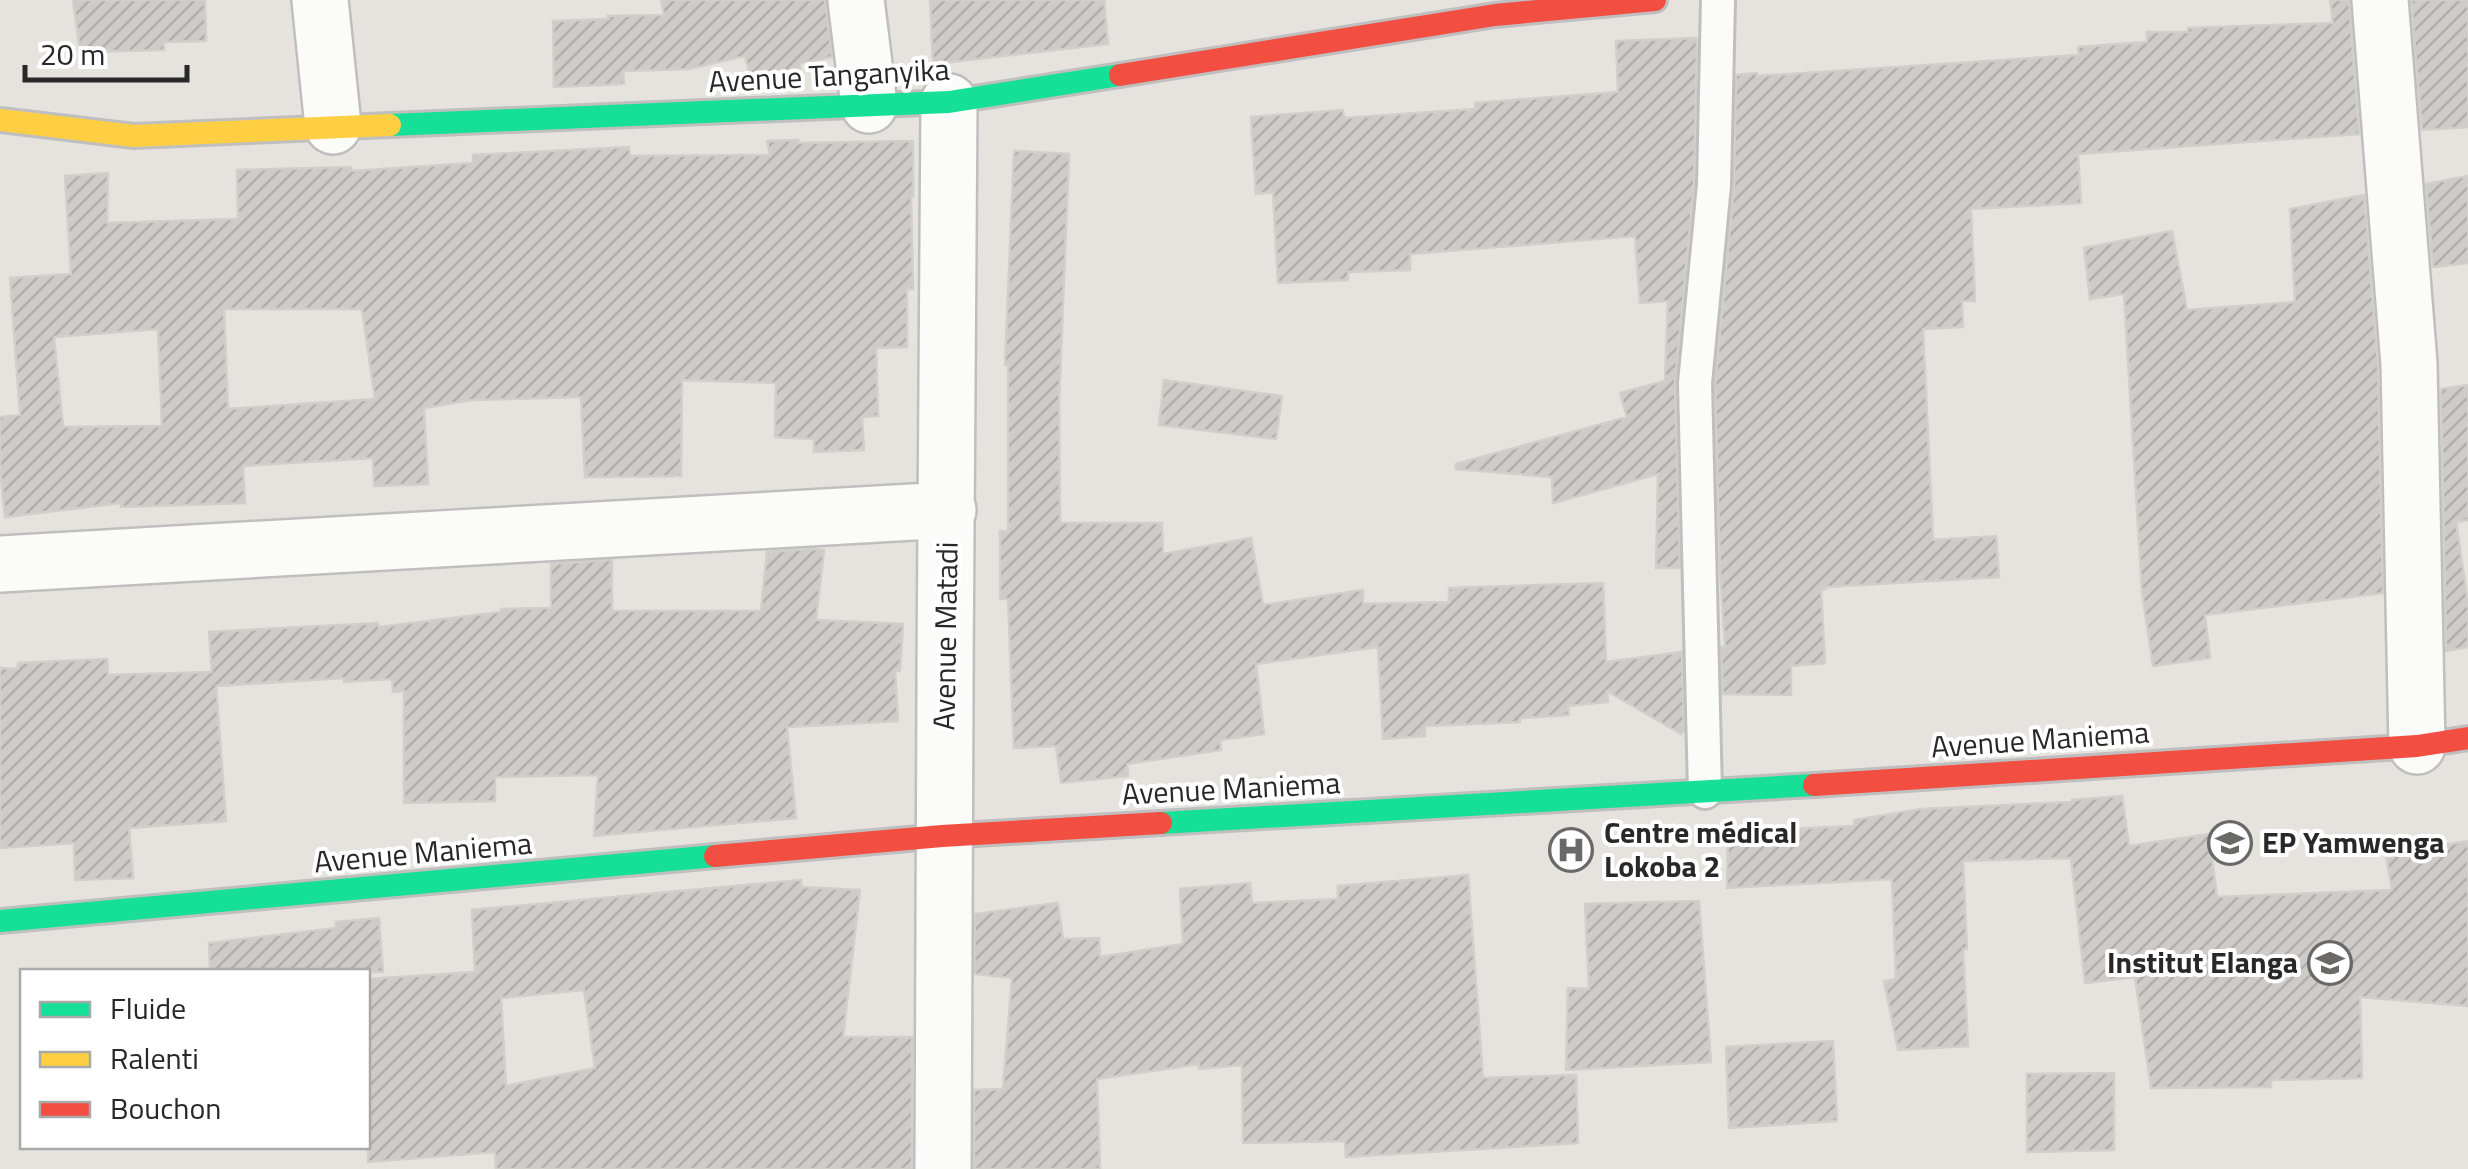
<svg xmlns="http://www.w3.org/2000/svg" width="2468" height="1169" viewBox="0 0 2468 1169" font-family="'Titillium Web',sans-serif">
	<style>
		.building { fill: url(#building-hatch); stroke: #d1cfca; stroke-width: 2.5; fill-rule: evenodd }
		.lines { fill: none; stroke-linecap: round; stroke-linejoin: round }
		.lane-casing { stroke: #c0bfbf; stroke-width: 38 }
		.street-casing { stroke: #c0bfbf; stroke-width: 60 }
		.fast-casing { stroke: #c0bfbf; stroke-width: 28 }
		.slow-casing { stroke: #c0bfbf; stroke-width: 28 }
		.jam-casing { stroke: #c0bfbf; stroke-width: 28 }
		.lane { stroke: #fbfbfa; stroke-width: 32 }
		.street { stroke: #fbfbfa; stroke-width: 55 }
		.fast { stroke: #16e098; stroke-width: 22 }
		.slow { stroke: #ffcf43; stroke-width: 22 }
		.jam { stroke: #f24e42; stroke-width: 22 }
		.labels { text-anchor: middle; stroke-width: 8; stroke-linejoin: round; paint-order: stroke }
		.street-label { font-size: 30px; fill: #282828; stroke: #fff }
		.poi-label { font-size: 30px; font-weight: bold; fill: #282828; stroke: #fff; text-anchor: start }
	</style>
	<defs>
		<pattern id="building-hatch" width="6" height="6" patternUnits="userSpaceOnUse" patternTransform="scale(2.5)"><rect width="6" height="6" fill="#cecbc8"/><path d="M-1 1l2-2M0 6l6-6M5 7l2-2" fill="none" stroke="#b1aeac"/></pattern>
	</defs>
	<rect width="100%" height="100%" fill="#e6e3de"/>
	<path class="building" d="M73,0h132l1,41 -42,1v8l-84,2z
		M661,0h164l7,57 -32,6v14l-49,2 -6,-23 -57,13 -65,2 1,13 -70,3 -1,-66 56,-2 -1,-3 56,-1z
		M930,0h174l4,44 -175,20z
		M2330,0h19l10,134 -281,20 3,49 -110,6 4,92h-13l1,26 -40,2 10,211 63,-4 3,41 -173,10v2l-5,1 4,73 -34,3v29l-68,-1 -2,-47h4l-5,-78 -5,-185 19,-197 2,-112 21,-2v3l322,-21 -1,-8 69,-5v-10h41v-4l145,-5z
		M2411,0h57v127l-46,3z
		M1697,38l-3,146 -19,199 5,185h-24l2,-94 -105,29 -1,-26 -96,-8v-5l171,-47 -7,-24 45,-12 3,-80 -28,2 -5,-67 -225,18v16l-62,2v8l-70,3 -5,-91 -17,2 -5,-77 92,-7 1,8 131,-9v-6l143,-11 -2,-51z
		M798,140v3l115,-2v56h-2l2,92h-6v58l-31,1 2,68 -16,1 2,33 -50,2v-13l-39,-2 1,-54 -94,-3 -1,96 -96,1 -4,-80 -109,3 -48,8 4,76 -54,2 -1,-28 -130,8 2,37 -124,4v-4l-116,14 -5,-50v-50l20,-2 -10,-137 61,-4 -6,-98 43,-3 -1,50 131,-4 -1,-49 114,-3v4l122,-8v-8l156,-8 1,9 140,-1 -3,-14zM224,309h138l13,90 -147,10zM158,329l4,97 -99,1 -9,-90z
		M1014,151l55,3 -10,249 1,120h102l1,31 88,-16 12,67 100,-15v14l86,-2v-14l154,-5 3,79 76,-10 2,79 -3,3 -74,-43 1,11 -40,4 1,9 -49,3v4l-95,4v10l-42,3 -5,-92 -122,17 8,70 -44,6 1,10 -94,14 1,12 -67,7 -5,-37 -42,2 -6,-149h-8v-68h8v-166h-3z
		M2468,176v87l-35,4 -7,-83z
		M2364,195l14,171 5,227 -178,22 5,43 -57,8 -11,-74 -18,-298 -34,5 -6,-51 88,-17 15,79 108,-8 -5,-93z
		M1164,380l118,16 -6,43 -117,-14z
		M2468,385v135l-12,2 12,81v44l-22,4 -5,-262z
		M814,549l10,1 -8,70 87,4 -3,47 -5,-1 3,51 -111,6 9,91 -202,18 4,-61 -103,2v24l-91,2v-112l-11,1 -1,-13 -48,3v-4l-128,8 10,135 -97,7 4,50 -58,2 -1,-37 -74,5v-180l18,1v-6l89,-4 1,16 104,-3 -3,-40 169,-9 1,4 122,-15v-3l50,-1v-44l61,-4v51h149l6,-59z
		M2122,796l7,50 80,-12 8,63 175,-7 -6,-35 82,-14v165l-108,-9 2,81 -91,2v7l-120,1 -16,-111 -50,6 -14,-125 -108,3 4,88h-4l5,97 -70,4 -14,-69 12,-2 -4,-100 -165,9 1,-56 126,-6v-6l67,-11 151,-7v-2z
		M1468,875l15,203 93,-3 2,68 -232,14 -1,-16 -102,2 -1,-78 -43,4v-5l-102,15 3,90h-126v-79l29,-1 9,-111 -38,-4 1,-60 83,-11 5,36 36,-1 1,19 83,-13 -3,-55 70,-6 2,20 86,-4v-13z
		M801,880l1,7 58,3 -17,147h69v132h-416l-1,-17 -127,10v-183l107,-7 -3,-62zM584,990l11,78 -89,18 -5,-88z
		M1699,901l12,161 -145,8 2,-82 21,1 -4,-85z
		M379,918l4,54h-173l-1,-29 127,-15v-6z
		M1833,1041l4,80 -108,7 -3,-81z
		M2114,1073v77l-87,2v-78z"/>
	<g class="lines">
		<g class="lane-casing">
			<path id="lane" d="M1705,792l-10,-409 19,-198 4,-185"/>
		</g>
		<g class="street-casing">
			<path id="street" d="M320,0l13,126
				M856,0l13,105
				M2380,0l29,364 8,382
				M0,564l948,-54
				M943,1169c-1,-356 5,-711 6,-1067"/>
		</g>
		<g class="fast-casing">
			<path id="fast" d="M390,125l559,-23 171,-27
				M1161,823l653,-38
				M0,921l715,-65"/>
		</g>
		<g class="slow-casing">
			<path id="slow" d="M0,120l134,16 256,-11"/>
		</g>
		<g class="jam-casing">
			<path id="jam" d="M1120,75l375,-60 160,-15
				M1814,785l603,-39 51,-8
				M715,856l227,-20 219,-13"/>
		</g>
		<use href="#lane" class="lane"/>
		<use href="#street" class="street"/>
		<use href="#fast" class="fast"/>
		<use href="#slow" class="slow"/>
		<use href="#jam" class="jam"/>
	</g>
	<defs>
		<g id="school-ring" transform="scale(2.25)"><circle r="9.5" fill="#fff" stroke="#6a6968" stroke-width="1.5"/><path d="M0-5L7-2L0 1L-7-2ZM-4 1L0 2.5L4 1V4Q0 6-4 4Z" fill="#6a6968"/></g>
		<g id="hospital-ring" transform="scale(2.25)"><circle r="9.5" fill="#fff" stroke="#6a6968" stroke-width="1.5"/><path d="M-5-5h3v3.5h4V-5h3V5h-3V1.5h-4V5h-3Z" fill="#6a6968"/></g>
	</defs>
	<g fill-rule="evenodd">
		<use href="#school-ring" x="2230" y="843"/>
		<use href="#hospital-ring" x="1571" y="850"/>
		<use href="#school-ring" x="2330" y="963"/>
	</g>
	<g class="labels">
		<g class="street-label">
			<text transform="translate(829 76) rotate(-3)" y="10">Avenue Tanganyika</text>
			<text transform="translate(946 636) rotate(-89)" y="10">Avenue Matadi</text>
			<text transform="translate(2040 740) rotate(-4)" y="10">Avenue Maniema</text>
			<text transform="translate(1231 789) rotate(-3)" y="10">Avenue Maniema</text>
			<text transform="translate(423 853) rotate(-5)" y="10">Avenue Maniema</text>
		</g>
		<g class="poi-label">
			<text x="1604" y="843">Centre médical<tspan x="1604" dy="34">Lokoba 2</tspan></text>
			<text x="2262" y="853">EP Yamwenga</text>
			<text x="2298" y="973" text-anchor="end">Institut Elanga</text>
		</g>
	</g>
	<rect x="20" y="969" width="350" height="180" fill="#ffffff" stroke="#a9a9a9" stroke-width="2.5"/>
	<rect x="40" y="1002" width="50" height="15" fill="#16e098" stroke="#a9a9a9" stroke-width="2.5"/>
	<text x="110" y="1019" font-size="30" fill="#282828">Fluide</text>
	<rect x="40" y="1052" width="50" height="15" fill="#ffcf43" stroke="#a9a9a9" stroke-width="2.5"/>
	<text x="110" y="1069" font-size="30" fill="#282828">Ralenti</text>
	<rect x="40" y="1102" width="50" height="15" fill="#f24e42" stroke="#a9a9a9" stroke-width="2.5"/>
	<text x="110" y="1119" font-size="30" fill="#282828">Bouchon</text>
	<path d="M25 65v15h162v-15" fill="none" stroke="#282828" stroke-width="5"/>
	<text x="40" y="65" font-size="30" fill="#282828" stroke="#ffffff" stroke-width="8" paint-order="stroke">20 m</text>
</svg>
